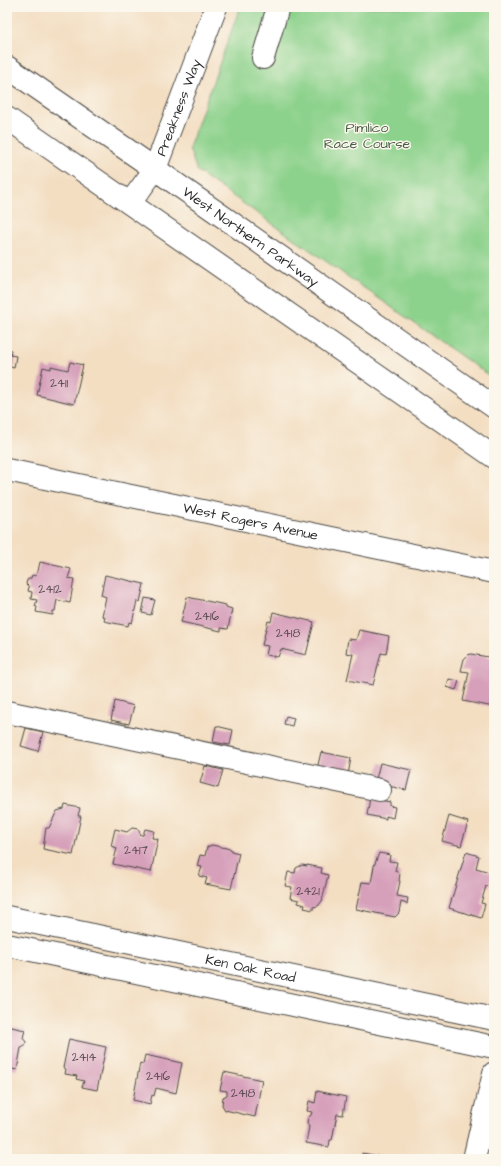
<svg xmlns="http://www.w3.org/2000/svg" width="501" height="1166" viewBox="0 0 501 1166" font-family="'Architects Daughter',sans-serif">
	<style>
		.green { fill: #8dd28c; stroke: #5c7e5c }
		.building { fill: #d69fba }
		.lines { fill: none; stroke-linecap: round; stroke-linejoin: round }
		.minor-casing { stroke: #494642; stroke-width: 24 }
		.major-casing { stroke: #494642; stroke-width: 24 }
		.minor { stroke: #fff; stroke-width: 22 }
		.major { stroke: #fff; stroke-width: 22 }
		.labels { text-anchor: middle; stroke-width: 3; stroke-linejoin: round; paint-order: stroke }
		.number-label { font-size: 12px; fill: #56484f }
		.street-label { font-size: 14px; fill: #2b2b2b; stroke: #fbf7ec }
		.park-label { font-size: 14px; fill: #485d48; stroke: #fbf7ec }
	</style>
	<rect width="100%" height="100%" fill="#fbf7ec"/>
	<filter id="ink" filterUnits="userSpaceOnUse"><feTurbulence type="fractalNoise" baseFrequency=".025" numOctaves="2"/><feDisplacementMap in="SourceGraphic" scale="8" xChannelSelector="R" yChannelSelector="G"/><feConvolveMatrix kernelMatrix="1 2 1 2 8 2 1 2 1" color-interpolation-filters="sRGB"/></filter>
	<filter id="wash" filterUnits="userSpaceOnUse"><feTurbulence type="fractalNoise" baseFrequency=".012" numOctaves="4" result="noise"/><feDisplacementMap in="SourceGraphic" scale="16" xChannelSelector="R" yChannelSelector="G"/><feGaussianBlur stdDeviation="0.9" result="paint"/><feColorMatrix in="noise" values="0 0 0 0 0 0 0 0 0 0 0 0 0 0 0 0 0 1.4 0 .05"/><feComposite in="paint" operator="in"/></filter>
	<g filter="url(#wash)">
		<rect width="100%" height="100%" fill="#f3dec2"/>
		<path class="green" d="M240,7h254v372l-297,-208 -8,-23z"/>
		<g id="blocks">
			<path class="building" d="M7,349l4,1 -1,5 6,1 -2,12 -7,-2z
				M70,362l13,3 -9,39 -37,-9 6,-28 8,2v-3l17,4z
				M40,562l31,7 -3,9 6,1 -4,24 -13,-3 -2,11h-2v4l-17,-3 1,-5 -2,-1 2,-6 -6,-1 1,-7 -4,-1 1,-4 -3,-3 1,-4 4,-2 1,-3 4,1 1,-6 1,1z
				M105,575l39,9 -4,18 -3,-1 -5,22 -3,-1 -1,4 -24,-5 1,-4 -3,-1 4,-19 -5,-2z
				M187,597l39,8v2l6,2 -4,20 -7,-1v3l-40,-9z
				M145,598l10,2 -4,15 -9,-2z
				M273,612l41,10 -8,33 -25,-6 -3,8 -12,-2 2,-9 -6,-1 6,-24 3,1z
				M359,630l30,6 -3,18 -5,-1 -8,32 -26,-5 6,-26 -7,-1 2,-14 8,1z
				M471,654l23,4v49l-31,-6 6,-29 -8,-1 3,-12 4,-4z
				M449,679l10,2 -3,9 -9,-3z
				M115,701l19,5 -5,18 -18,-4z
				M286,716l8,2 -2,8 -8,-2z
				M216,726l17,4 -3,15 -17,-3z
				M26,728l17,4 -5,19 -17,-5z
				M321,752l30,6 -3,17 -31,-6z
				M380,763l31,7 -5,20 -31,-7z
				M205,766l18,4 -5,18 -18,-5z
				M370,798l20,4v4l5,1 -2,11 -7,-2v3l-19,-4z
				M65,805l15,3 -2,8h3l-8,39 -30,-6 3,-21h3l6,-13 2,-4 7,-2z
				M449,816l19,6 -7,24 -19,-5z
				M132,828l6,1 3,6h2l2,-6 9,2 -2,7 6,1 -7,33 -38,-8 4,-16 -6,-2 4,-17 12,3z
				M212,845l19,4v2l8,2 -8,36 -26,-5 2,-6 -8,-2 3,-9 -5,-1 3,-11 5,1 2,-9z
				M466,852l13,4 -3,12 17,5 -4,14 -3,-1 -5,17 4,1 -4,14 -32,-10z
				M379,853l11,2 -1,6 8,1 -2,9 5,2 -1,8h1l-3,15 11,2 -1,6 -6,-2 -2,11 -4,4 -39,-8 6,-27 9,1 3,-17z
				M302,865l5,1v-1l15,3 -1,5 7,2 -6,26 -4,5 -5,1v3l-9,-2 1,-3 -7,-2 1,-3 -9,-2 2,-11 -7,-1 3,-14 7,1 1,-5z
				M7,1026l18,4 -2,8 3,4 -1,4 -4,2 -4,22 -10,-2z
				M69,1039l37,8 -9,43 -15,-3 2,-6 -8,-2 1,-3 -12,-2 1,-5 -3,-1z
				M145,1055l37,8 -6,30 -20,-5 -2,8 -2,-1 -2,9 -17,-4 7,-37 3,1z
				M224,1072l38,8 -7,37 -30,-7 -3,-5 1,-8 4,-2v-4l-7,-1z
				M317,1091l29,6 -3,18 -6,-1 -5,26h-2l-1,7 -23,-4 3,-16 -2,-4 1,-5 3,-3 1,-3 -5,-1 2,-10 6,2z
				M362,1153l25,5v1h-26z"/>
		</g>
	</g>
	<g filter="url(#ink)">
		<use href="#blocks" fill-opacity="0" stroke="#494642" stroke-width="1"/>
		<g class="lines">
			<g class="minor-casing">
				<g id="minor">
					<path d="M263,58l15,-51"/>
					<path id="s1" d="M130,203l25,-34 61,-162"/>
					<path id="s2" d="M7,470l487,102"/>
					<path d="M7,712l373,78"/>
					<path id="s3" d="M7,917l487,102"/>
					<path d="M7,945l487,102"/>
					<path d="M474,1159l20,-86"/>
				</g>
			</g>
			<g class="major-casing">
				<g id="major">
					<path id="s4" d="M7,67l148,102 339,238"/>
					<path d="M7,118l487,339"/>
				</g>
			</g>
			<use href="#minor" class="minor"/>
			<use href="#major" class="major"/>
		</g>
	</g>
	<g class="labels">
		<g class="number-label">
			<text x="59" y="387">2411</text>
			<text x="50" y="593">2412</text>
			<text x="207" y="620">2416</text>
			<text x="288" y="637">2418</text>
			<text x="136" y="854">2417</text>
			<text x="308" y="895">2421</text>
			<text x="84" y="1061">2414</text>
			<text x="158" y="1080">2416</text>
			<text x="243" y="1097">2418</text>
		</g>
		<g class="street-label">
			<text dy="5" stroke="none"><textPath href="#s1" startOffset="108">Preakness Way</textPath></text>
			<text dy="5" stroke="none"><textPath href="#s4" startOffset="297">West Northern Parkway</textPath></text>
			<text dy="5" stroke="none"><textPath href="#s2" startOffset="249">West Rogers Avenue</textPath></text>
			<text dy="5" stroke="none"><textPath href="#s3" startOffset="249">Ken Oak Road</textPath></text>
		</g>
		<g class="park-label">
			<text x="367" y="132">Pimlico<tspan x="367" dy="16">Race Course</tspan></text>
		</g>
	</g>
	<rect width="501" height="1166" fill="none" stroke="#fbf7ec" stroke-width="24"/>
</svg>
